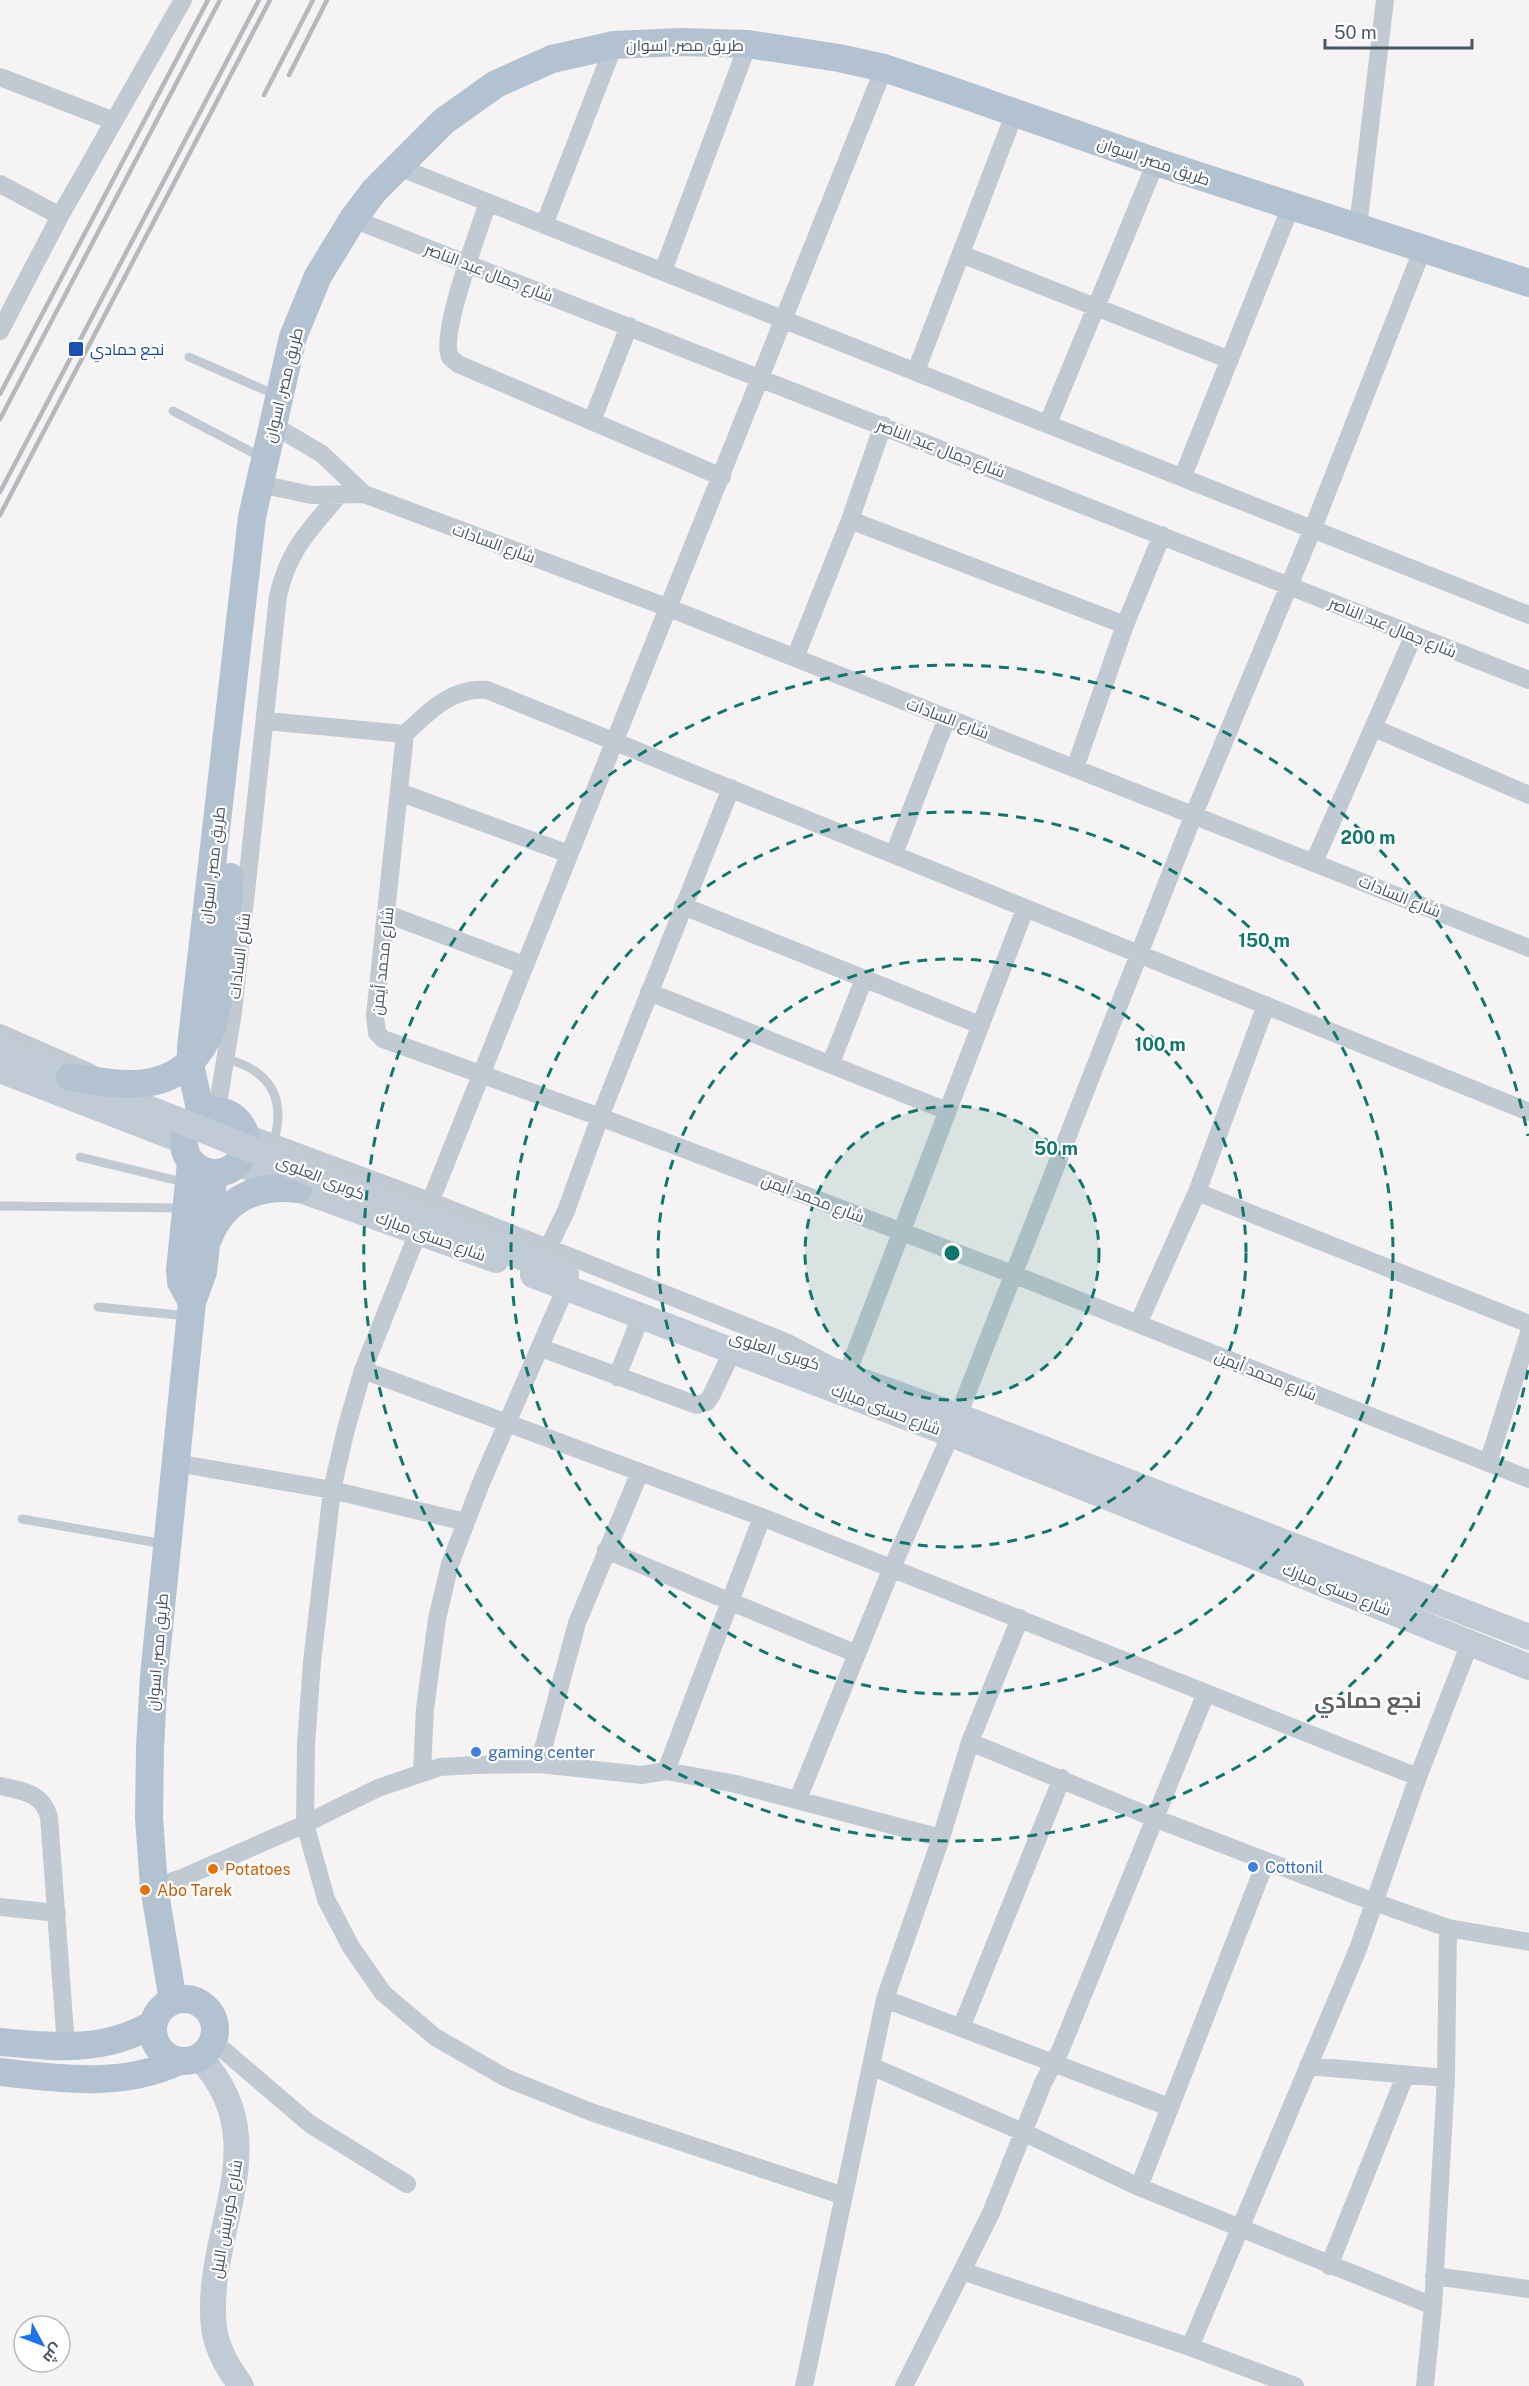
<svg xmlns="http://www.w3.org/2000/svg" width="1529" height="2386" viewBox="0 0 1529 2386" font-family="'Public Sans',Cairo,sans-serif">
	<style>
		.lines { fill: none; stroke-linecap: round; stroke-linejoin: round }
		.lane { stroke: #c1cad2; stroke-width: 9 }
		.street { stroke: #c1cad2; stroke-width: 18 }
		.secondary { stroke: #c1cbd6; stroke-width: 26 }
		.primary { stroke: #b3c2d1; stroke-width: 28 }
		.rail { stroke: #b5b8bd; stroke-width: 4.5 }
		.secondary-bridge { stroke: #c1cbd6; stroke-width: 26 }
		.primary-bridge { stroke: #b3c2d1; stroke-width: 28 }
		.ring { fill: none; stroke: #0f766e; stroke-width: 3; stroke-dasharray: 10 8 }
		.transit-dot { fill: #1a4fb4; stroke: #fff; stroke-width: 2 }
		.shop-dot { fill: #3f7fe0; stroke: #fff; stroke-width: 2 }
		.food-dot { fill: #e8710a; stroke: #fff; stroke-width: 2 }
		.labels { text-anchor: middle; stroke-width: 4.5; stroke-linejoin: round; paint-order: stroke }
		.street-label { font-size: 16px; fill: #4a5661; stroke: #fff }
		.transit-label { font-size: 16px; fill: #164399; stroke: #fff; text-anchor: start }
		.shop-label { font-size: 16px; fill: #366cbe; stroke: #fff; text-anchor: start }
		.food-label { font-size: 16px; fill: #c56008; stroke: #fff; text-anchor: start }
		.district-label { font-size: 22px; font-weight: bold; fill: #5f6368; stroke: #fff }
		.centre { fill: #0f766e; stroke: #fff; stroke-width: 3 }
		.ring-label { font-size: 18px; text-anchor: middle; font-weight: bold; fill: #0f766e; stroke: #fff; stroke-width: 4.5; stroke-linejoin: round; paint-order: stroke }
	</style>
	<rect width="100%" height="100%" fill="#f5f3f3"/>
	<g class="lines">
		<path class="lane" d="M189,357l87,38
			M173,411l90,47
			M226,1059c45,11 61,41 47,84
			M80,1157l107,26
			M0,1206l184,2
			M98,1307l90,9
			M22,1519l142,25"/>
		<path class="street" d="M0,77l114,44
			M396,166l1133,449
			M0,184l60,32
			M488,202c-9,29 -49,132 -38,155l8,7 264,113
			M353,219l1176,461
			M544,225l70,-180
			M1358,227l27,-227
			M961,254l269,106
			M663,271l85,-227
			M0,331l60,-115 123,-216
			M916,371l99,-259
			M592,421l37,-95
			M1048,423l108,-261
			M273,425l49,29 42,40
			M1183,476l108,-270
			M260,484l51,11 53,-1 305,114 860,340
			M850,520l275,105 37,-90
			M795,658l55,-138 33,-95
			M266,721l139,13c24,-23 47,-47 82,-44l1042,422
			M1374,728l155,67
			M405,734l-30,281 2,18 6,6 217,78 415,158 514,204
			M1075,768l50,-143
			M399,792l170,62
			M894,854l53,-136
			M1314,862l100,-227
			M683,906l297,119
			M387,914l137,51
			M649,992l298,119
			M0,1033l91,40
			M831,1063l33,-84
			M217,1110l16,-98 45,-416c11,-47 30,-64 60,-100
			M246,1133l186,69 354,140 61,32 178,-465
			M1197,1192l332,132
			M548,1248l18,-37 34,-94 131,-329
			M1138,1324l59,-132 69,-187
			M541,1348l156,57 10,-3 4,-6 22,-46
			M363,1370l399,147 656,260
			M617,1377l24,-61
			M958,1416l236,-602 119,-286 110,-280
			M176,1463l156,27 133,32
			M1488,1463l41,-130
			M606,1550l251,104
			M1206,1693l-146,358 -17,32 -52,130 -29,58 228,76 105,39
			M970,1742l184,76 220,84 74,26 81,14
			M539,1764l38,-141 63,-151
			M422,1771l3,-62 12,-90 13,-55 31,-81 85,-196
			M666,1771l96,-254
			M0,1786c22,5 42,6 49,31l17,229
			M798,1799l93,-229 60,-136
			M154,1887l28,-9 123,-54 73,-36 62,-21 34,-2 65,-1 103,11 24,-4 70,13 205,54
			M0,1907l57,6
			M885,1999l284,108
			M961,2028l101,-250
			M213,2041l97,83 97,60
			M871,2066l152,66 116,55 294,119
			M1308,2066l138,12
			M1139,2187l127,-326
			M844,2196l-253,-84 -85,-34 -71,-41 -52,-44 -32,-46 -25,-48 -21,-75 1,-79 6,-83 20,-172 14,-61 17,-59 521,-1302
			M1329,2266l76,-190
			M1434,2276l95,13
			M1190,2347l168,-398 60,-172 52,-134
			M804,2386l81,-387 56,-161 29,-96 50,-124
			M904,2386l58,-115
			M1425,2386l8,-80 13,-228 2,-150"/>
		<path class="secondary" d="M0,1070l184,71
			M238,1163l60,26 198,71
			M533,1275l418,159 578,233
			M806,1361l152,55 571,221
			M199,2057c81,85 4,174 15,271 3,22 15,41 27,58"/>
		<path class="primary" d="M219,993l11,-116
			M184 1142a31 31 0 1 1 62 0a31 31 0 1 1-62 0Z
			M201,1113l-10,-44v-22l61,-530 41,-180 25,-61 35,-57 21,-28 70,-70 52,-37 56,-25 62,-14 67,-3 67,2 91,14 45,10 66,22 206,72 373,121
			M191,1163l-11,107 1,12 11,20
			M209,1237c15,-39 50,-53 89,-48
			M153 2030a31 31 0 1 1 62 0a31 31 0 1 1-62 0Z
			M173,2001l-19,-114 -5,-69 1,-70 4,-72 38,-374 11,-30 11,-99
			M0,2042c55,5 103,11 153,-18
			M0,2072c60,7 123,16 179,-11"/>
		<path class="rail" d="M289,75l38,-75
			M264,95l49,-95
			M0,394l208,-394
			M0,419l220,-419
			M0,492l259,-492
			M0,515l270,-515"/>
		<path class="secondary-bridge" d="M0,1049l566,226"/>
		<path class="primary-bridge" d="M70,1077c21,3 43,8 64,7 55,-2 80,-41 85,-91"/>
	</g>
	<circle cx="952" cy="1253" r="147" fill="#0f766e" fill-opacity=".12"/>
	<g class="ring">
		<circle cx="952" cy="1253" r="147"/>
		<circle cx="952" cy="1253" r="294"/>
		<circle cx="952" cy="1253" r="441"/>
		<path d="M1528 1370A588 588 0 1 1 1528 1136"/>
	</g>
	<rect class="transit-dot" x="68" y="341" width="16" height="16" rx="3"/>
	<g class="shop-dot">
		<circle cx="476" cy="1752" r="6"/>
		<circle cx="1253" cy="1867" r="6"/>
	</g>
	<g class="food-dot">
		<circle cx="213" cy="1869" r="6"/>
		<circle cx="145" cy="1890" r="6"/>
	</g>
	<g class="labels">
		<g class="street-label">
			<text x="685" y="51">طريق مصر, اسوان</text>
			<text transform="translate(1154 161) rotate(19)" y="6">طريق مصر, اسوان</text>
			<text transform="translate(489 272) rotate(21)" y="6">شارع جمال عبد الناصر</text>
			<text transform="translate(283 385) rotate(-76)" y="6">طريق مصر, اسوان</text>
			<text transform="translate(941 448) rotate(21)" y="6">شارع جمال عبد الناصر</text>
			<text transform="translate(494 543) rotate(20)" y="6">شارع السادات</text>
			<text transform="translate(1393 627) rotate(22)" y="6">شارع جمال عبد الناصر</text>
			<text transform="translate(948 718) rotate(21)" y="6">شارع السادات</text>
			<text transform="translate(212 865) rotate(-83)" y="6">طريق مصر, اسوان</text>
			<text transform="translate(1400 896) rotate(22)" y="6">شارع السادات</text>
			<text transform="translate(239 956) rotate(-83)" y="6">شارع السادات</text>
			<text transform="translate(382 961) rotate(-84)" y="6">شارع محمد أيمن</text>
			<text transform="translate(321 1177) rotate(22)" y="6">كوبرى العلوى</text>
			<text transform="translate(813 1198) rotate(21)" y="6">شارع محمد أيمن</text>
			<text transform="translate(431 1236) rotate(20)" y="6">شارع حسنى مبارك</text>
			<text transform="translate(775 1350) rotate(18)" y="6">كوبرى العلوى</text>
			<text transform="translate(1266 1375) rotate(22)" y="6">شارع محمد أيمن</text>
			<text transform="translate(886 1409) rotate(21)" y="6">شارع حسنى مبارك</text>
			<text transform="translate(1337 1589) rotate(22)" y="6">شارع حسنى مبارك</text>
			<text transform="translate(157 1652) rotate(-85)" y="6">طريق مصر, اسوان</text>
			<text transform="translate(226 2219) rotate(-80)" y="6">شارع كورنيش النيل</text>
		</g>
		<g class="transit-label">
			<text x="90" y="355">نجع حمادي</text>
		</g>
		<g class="shop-label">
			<text x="488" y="1758">gaming center</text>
			<text x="1265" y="1873">Cottonil</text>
		</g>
		<g class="food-label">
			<text x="225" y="1875">Potatoes</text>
			<text x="157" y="1896">Abo Tarek</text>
		</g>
		<g class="district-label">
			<text x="1368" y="1708">نجع حمادي</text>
		</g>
	</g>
	<circle cx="952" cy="1253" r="9" class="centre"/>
	<g class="ring-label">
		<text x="1368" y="844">200 m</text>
		<text x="1264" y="947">150 m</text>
		<text x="1160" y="1051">100 m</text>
		<text x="1056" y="1155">50 m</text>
	</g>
	<g transform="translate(42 2344) rotate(131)"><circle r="28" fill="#ffffff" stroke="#b7bbc0" stroke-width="1.5"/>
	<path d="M0-4.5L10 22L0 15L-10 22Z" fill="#1a73e8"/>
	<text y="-9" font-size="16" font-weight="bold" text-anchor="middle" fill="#4a5661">ش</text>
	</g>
	<path d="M1325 39v9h147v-9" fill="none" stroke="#4a5661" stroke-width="3"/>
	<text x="1334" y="39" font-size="18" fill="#4a5661" stroke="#ffffff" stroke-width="4.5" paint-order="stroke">50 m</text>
</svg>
